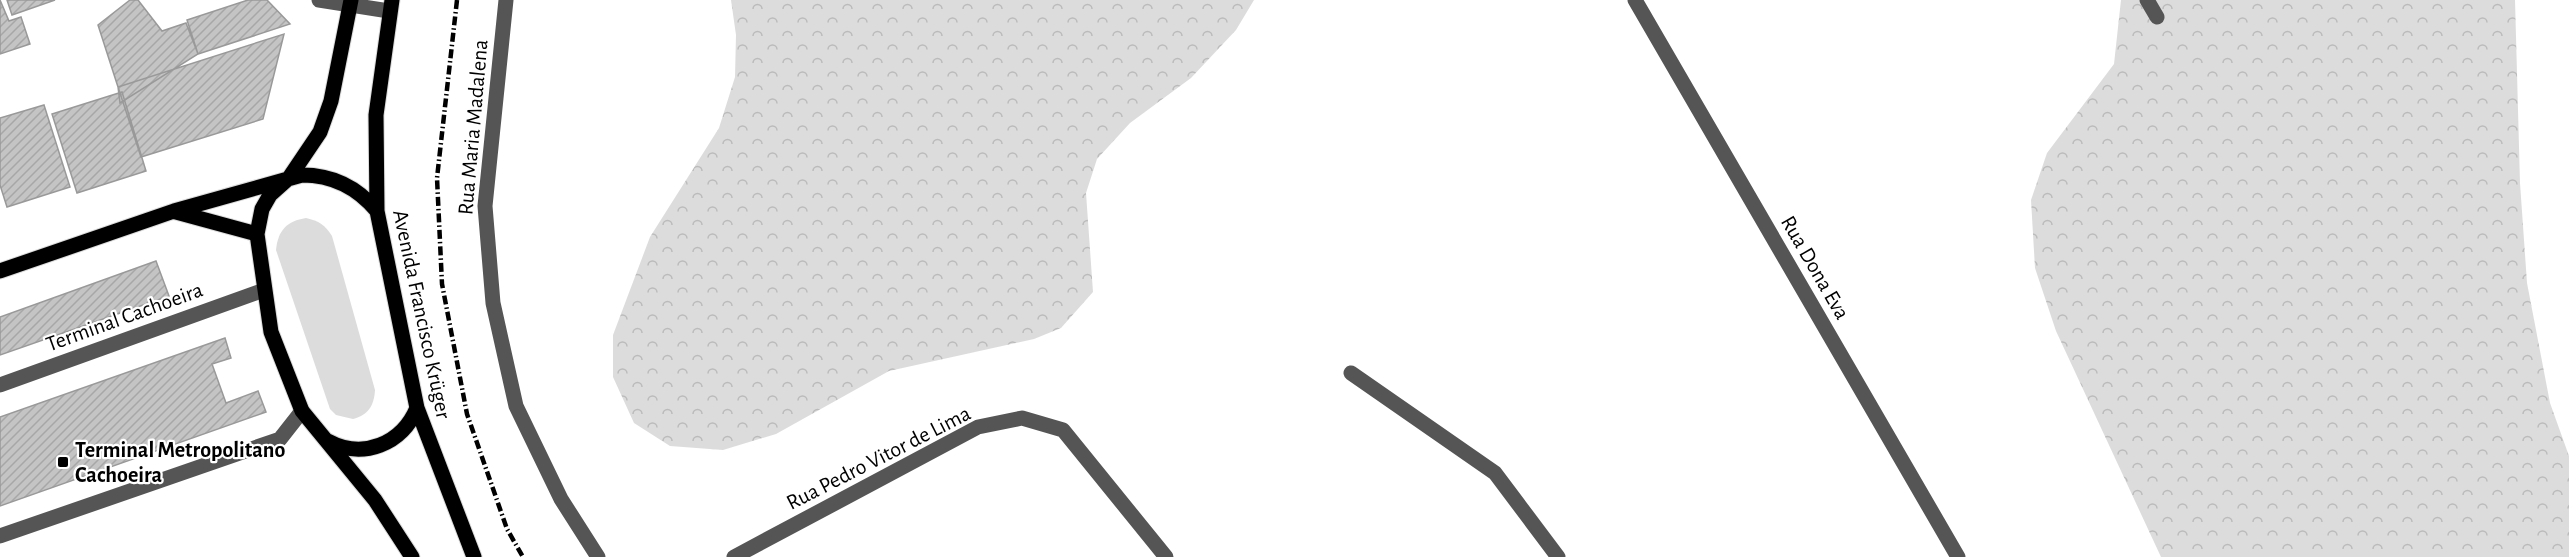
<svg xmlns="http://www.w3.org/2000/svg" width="2569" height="557" viewBox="0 0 2569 557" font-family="'Alegreya Sans',sans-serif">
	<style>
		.green { fill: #dcdcdc }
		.forest { fill: url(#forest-crowns) }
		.building { fill: url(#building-hatch); stroke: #999; stroke-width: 1.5 }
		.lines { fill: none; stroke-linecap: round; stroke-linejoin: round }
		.major-casing { stroke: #dbdbdb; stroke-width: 17 }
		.minor { stroke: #555; stroke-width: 15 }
		.major { stroke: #000; stroke-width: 15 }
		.rail { stroke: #000; stroke-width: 4.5; stroke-dasharray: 9 3 1.5 3; stroke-linecap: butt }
		.poi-dot { fill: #000; stroke: #fff; stroke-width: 2 }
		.labels { text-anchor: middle; stroke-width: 4.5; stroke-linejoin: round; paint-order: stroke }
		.street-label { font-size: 22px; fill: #000; stroke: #fff }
		.poi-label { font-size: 22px; font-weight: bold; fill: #000; stroke: #fff; text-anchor: start }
	</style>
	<defs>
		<pattern id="forest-crowns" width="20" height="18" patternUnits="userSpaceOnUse" patternTransform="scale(1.5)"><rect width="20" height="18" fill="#dcdcdc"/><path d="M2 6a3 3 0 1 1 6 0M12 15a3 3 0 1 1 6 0" fill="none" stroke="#bbb"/></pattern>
		<pattern id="building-hatch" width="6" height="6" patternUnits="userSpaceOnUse" patternTransform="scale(1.5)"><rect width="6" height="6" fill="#c4c4c4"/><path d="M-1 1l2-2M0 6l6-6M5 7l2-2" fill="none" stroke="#a7a7a7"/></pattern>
	</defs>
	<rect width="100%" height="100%" fill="#fff"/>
	<path class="green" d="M306,218c13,3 19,7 26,18l43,154c-1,16 -7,25 -22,29l-17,-4 -6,-6 -54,-159c2,-20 11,-29 30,-32z"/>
	<path class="forest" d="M731,0h523l-18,30 -45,48 -61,45 -33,36 -11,34 7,99 -32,36 -27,11 -145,32 -113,63 -53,16 -53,-4 -36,-23 -21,-46v-42l37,-98 69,-109 16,-51 1,-42z
		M2121,0h394l5,183 7,100 23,120 19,53v101h-408l-105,-226 -21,-63 -4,-68 16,-47 67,-89z"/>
	<path class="building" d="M0,0l9,21 12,-4 9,27 -30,10z
		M7,0h48l-43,15z
		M130,0h8l24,31 24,-8 12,31 -78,49 -2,-16 -20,-62z
		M248,0h19l23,24 -92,30 -11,-34z
		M284,34l-21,85 -122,38 -23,-70z
		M122,92l24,79 -69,22 -25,-79z
		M44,105l26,82 -63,20 -7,-22v-67z
		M156,261l13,35 -169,59v-38z
		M225,338l6,20 -19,6 14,39 32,-12 8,21 -266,94v-89z"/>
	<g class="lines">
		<g class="major-casing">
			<path id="major" d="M351,0l-20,101 -11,31 -31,46 -19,17 -8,14 -5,25 14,98 31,79 73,89 37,57
				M392,0l-16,115 1,96 40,197 57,149
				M176,212l81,22
				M0,271l174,-60 128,-36c31,0 55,12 75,36
				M328,441c35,19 74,3 89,-33"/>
		</g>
		<path class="minor" d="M319,0l70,11
			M506,0l-21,206 8,97 23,103 45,93 37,58
			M1635,0l323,557
			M2147,0l10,17
			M1351,373l144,100 63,84
			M0,385l264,-95
			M0,536l280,-97 22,-28
			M734,557l244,-130 44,-9 41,12 103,127"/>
		<use href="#major" class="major"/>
		<path class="rail" d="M457,0l-20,178 5,106 25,130 40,115 16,28"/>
	</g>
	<rect class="poi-dot" x="57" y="456" width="12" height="12" rx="3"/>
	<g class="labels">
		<g class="street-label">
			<text transform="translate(472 127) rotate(-85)" y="8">Rua Maria Madalena</text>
			<text transform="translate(1816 267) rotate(60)" y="8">Rua Dona Eva</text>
			<text transform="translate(423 314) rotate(78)" y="8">Avenida Francisco Krüger</text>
			<text transform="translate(124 316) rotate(-20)" y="8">Terminal Cachoeira</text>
			<text transform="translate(878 457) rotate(-27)" y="8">Rua Pedro Vitor de Lima</text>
		</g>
		<g class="poi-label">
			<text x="75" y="457">Terminal Metropolitano<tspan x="75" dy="25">Cachoeira</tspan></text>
		</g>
	</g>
</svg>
